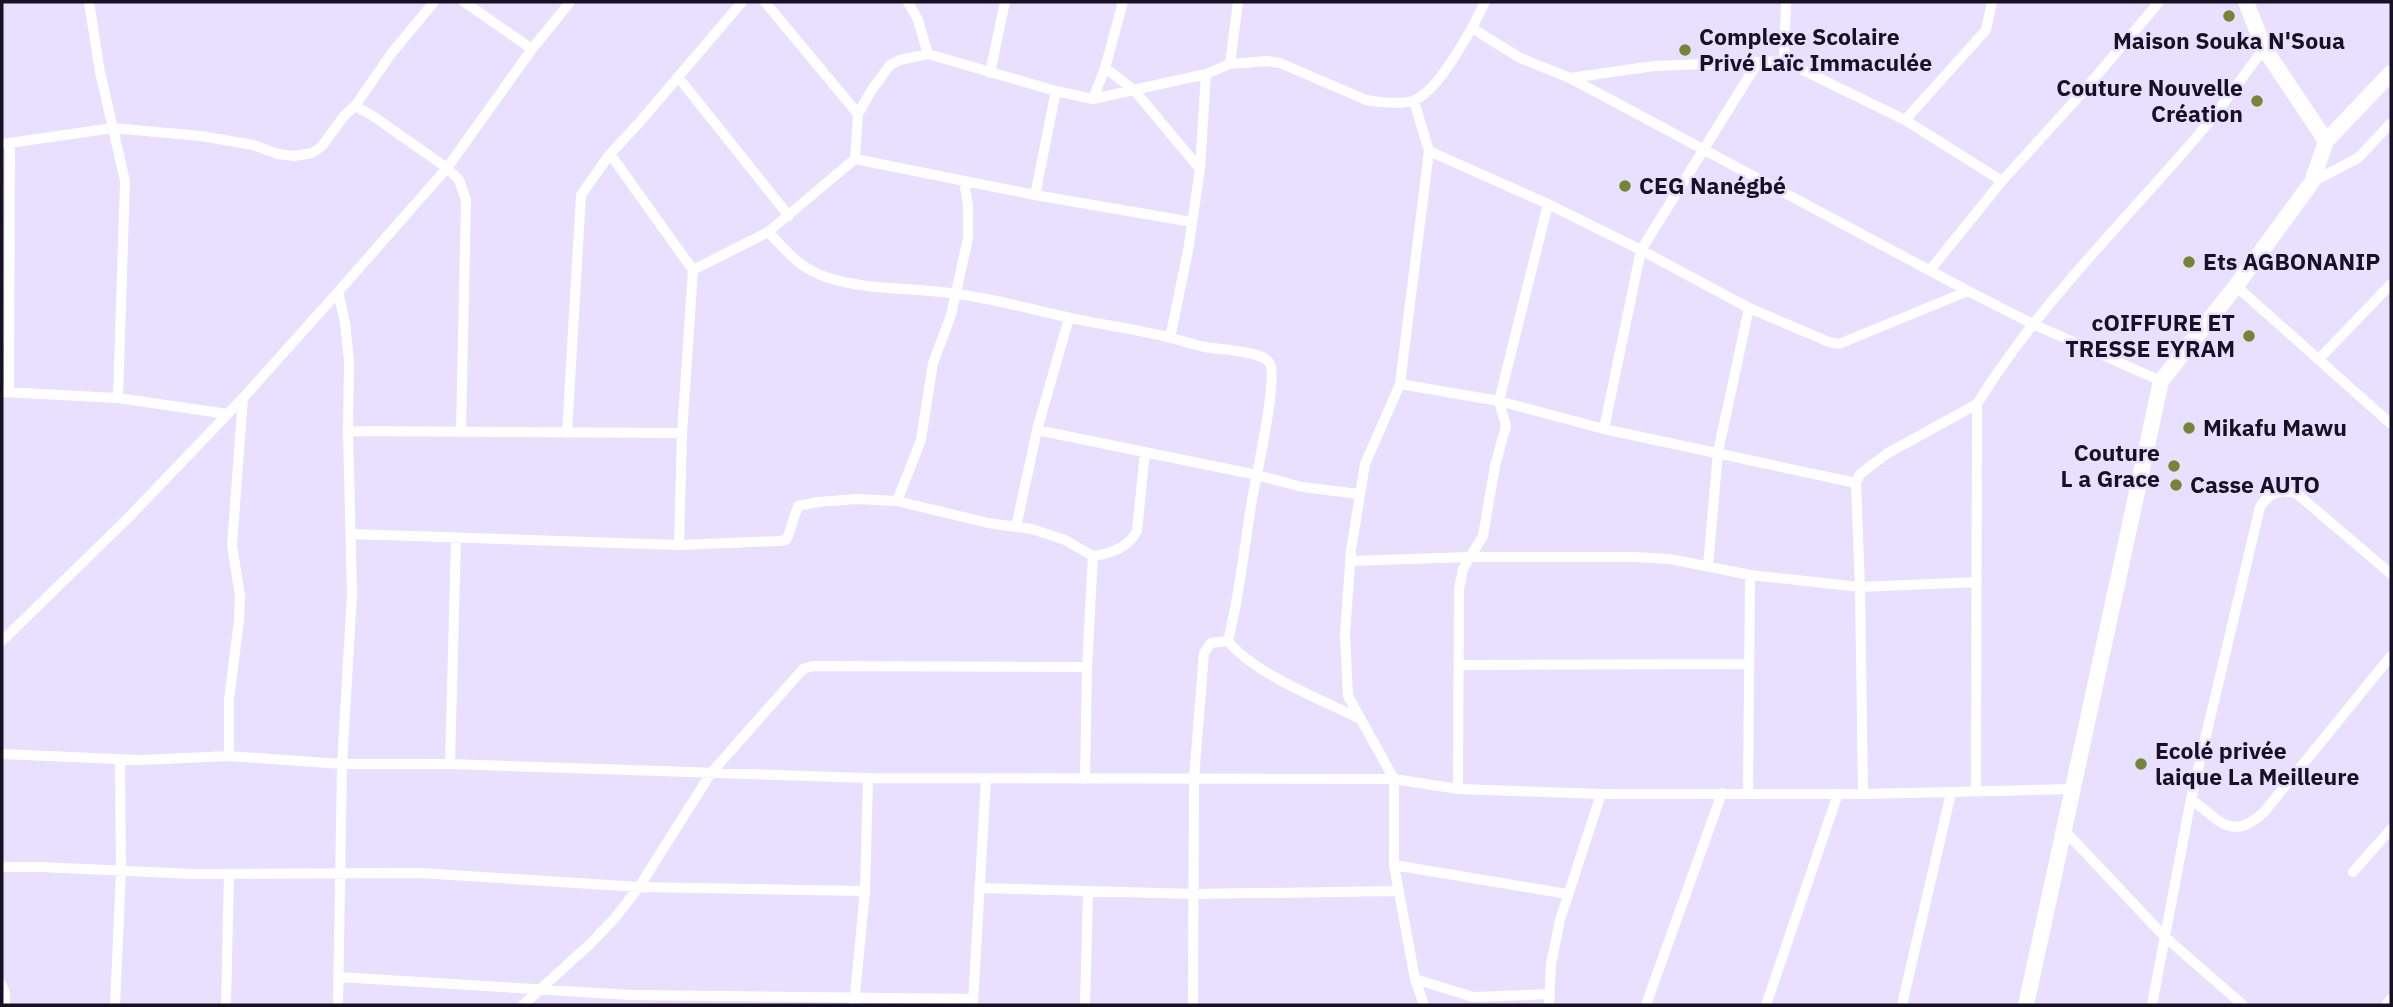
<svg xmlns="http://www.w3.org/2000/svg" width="2393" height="1007" viewBox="0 0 2393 1007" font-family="'IBM Plex Sans',sans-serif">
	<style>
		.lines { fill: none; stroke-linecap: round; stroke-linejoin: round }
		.street { stroke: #fff; stroke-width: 10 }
		.secondary { stroke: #fff; stroke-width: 16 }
		.poi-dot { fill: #748635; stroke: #e9dfff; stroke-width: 2.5 }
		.labels { text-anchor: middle; stroke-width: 5; stroke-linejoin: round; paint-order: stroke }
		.poi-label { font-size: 23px; font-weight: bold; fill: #181123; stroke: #e9dfff; text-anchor: start }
	</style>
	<rect width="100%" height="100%" fill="#e9dfff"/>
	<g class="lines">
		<path class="street" d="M89,2l11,70 25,109 -7,217
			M464,2l68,47
			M908,2l10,18 10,34
			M1472,28l13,-26
			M1784,61l2,-59
			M1230,64l8,-62
			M1105,68l29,22 66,79
			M990,73l15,-71
			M678,77l111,139
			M1570,78l84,-12 104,-4
			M1093,99l12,-31 18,-66
			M1414,101l15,50 -29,233 -35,80 -14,86 -6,84 3,62 46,83v86l21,114 9,26
			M355,106l36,-52 43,-52
			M858,114l13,-23 19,-26 10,-5 28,-6 128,37 37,8 113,-25 24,-10 37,-3 13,2 86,37c11,2 38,5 49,0 21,-9 45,-52 57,-72l48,30 50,20 398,213 65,33 128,57
			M1905,120l81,-90 6,-28
			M2,144l111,-16 88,8 52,9 25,9 16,2 18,-3 10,-7 22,-30 11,-10 18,10 74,52 12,12 7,20 -5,232
			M1429,151l119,53 93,46 108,58 80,34 10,2 129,-53
			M610,154l83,116
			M855,159l180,36 157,27
			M2312,182l46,-24 33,-35
			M1035,195l21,-104
			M768,232c20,20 30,35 58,45 41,14 88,10 131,17 39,5 75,16 114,24 26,6 52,9 78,15 19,3 37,10 56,14 14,3 59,3 65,17 8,17 -14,112 -18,136 -8,47 -12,94 -24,141 26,33 93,58 132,78
			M1930,270l72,-89 80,-88 77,-91
			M2236,286l155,138
			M338,292l7,30 4,39 -1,70 4,163 -10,170 -4,241
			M1170,338l18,-87 12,-82 6,-95
			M2318,360l73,-76
			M1400,384l99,17 105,28 252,54
			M3,392l115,6 109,16
			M9,392l1,-248
			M1604,429l37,-179 117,-188 26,-1 121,59 97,61
			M1037,430l220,45 45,12 57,7
			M348,431l334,2
			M567,433l14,-238 29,-41 28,-30 104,-122
			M897,501l24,-61 12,-77 18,-48 17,-77v-33l-4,-23
			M1016,527l21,-97 32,-112
			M352,534l327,11 99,-4 8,-1 2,-4 10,-30 20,-4 39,-3 40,2 91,22 44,6 33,11 28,16 -6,111 -2,112
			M679,545l3,-112 11,-163 75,-38 87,-73 3,-45 -93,-112
			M1093,556c17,-2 36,-9 44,-25l8,-79
			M1350,561l120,-4 13,-21 12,-70 11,-40 -7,-25 49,-197
			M1708,566l10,-114 31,-144
			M2,641l127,-124 114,-119 95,-106 109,-124 85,-119 38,-47
			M1459,665l290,-1
			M2,754l138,6 89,-4 113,8h108l418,14 526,1 64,10 143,5h262l210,-5
			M229,756v-57l10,-78 1,-25 -8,-51 11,-147
			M450,764l6,-226
			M1458,789l1,-200 4,-20 7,-12h163l37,2 80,16 110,12 117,-5
			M1976,792l1,-388c59,-96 142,-177 216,-263 26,-29 48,-62 71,-93
			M1748,793l2,-218
			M1863,794l-3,-207 -4,-104 4,-9 28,-21 89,-49
			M2191,799c29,22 41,43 73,13l127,-156
			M2064,830l101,107 78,68
			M1394,865l173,29
			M2,867h39l152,7 227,-1 219,14 226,4
			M2353,872l38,-43
			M979,888l216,6 204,-3
			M338,977l293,18 342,4
			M1415,979l58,18 77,-3
			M2,985l3,9v11
			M973,1003l13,-224
			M115,1005l6,-133 -1,-112
			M226,1005l3,-131
			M523,1005l67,-61 24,-25 25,-32 72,-114 92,-104 10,-3 274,1
			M854,1005l11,-114 3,-113
			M1085,1005l3,-112
			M1193,1005l1,-227 10,-125 7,-10 17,-2
			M1549,1005l2,-41 9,-44 41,-126
			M1646,1005l76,-212
			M1766,1005l72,-211
			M1902,1005l49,-212
			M2152,1005l39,-206 69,-292c9,-14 19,-18 36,-14l95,81
			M2386,1005l5,-6"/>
		<path class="secondary" d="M2246,2l18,46 62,93
			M2026,1005l135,-624 75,-95 76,-104 14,-41 65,-68"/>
	</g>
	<g class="poi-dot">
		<circle cx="2229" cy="16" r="7"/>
		<circle cx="1685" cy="50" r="7"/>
		<circle cx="2257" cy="101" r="7"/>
		<circle cx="1625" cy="186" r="7"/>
		<circle cx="2189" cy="262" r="7"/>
		<circle cx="2249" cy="336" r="7"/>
		<circle cx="2189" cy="428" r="7"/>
		<circle cx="2174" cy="466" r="7"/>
		<circle cx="2176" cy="485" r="7"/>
		<circle cx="2141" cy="764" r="7"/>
	</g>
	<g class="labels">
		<g class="poi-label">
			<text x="1699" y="45">Complexe Scolaire<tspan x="1699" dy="26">Privé Laïc Immaculée</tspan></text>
			<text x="2229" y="49" text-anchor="middle">Maison Souka N'Soua</text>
			<text x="2243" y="96" text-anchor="end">Couture Nouvelle<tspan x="2243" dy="26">Création</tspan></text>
			<text x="1639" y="194">CEG Nanégbé</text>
			<text x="2203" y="270">Ets AGBONANIP</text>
			<text x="2235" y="331" text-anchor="end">cOIFFURE ET<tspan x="2235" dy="26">TRESSE EYRAM</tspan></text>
			<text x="2203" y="436">Mikafu Mawu</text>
			<text x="2160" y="461" text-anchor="end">Couture<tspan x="2160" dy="26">L a Grace</tspan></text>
			<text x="2190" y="493">Casse AUTO</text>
			<text x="2155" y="759">Ecolé privée<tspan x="2155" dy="26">laique La Meilleure</tspan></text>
		</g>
	</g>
	<rect width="2393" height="1007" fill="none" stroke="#181123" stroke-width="7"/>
</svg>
